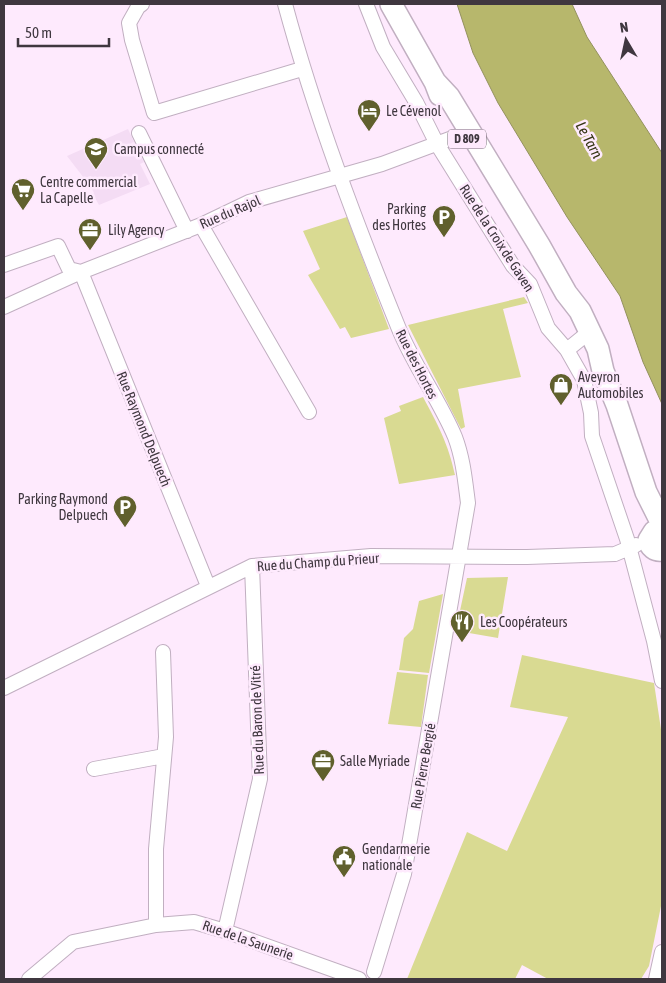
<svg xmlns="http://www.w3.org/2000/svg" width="666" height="983" viewBox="0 0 666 983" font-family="'Asap Condensed',sans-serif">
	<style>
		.built { fill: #f4dcf4 }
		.green { fill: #d9da92 }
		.water { fill: #b7b76c; stroke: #93915e }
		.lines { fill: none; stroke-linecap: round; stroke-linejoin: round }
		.street-casing { stroke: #c1afc1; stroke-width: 16 }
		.primary-casing { stroke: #c1afc1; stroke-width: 24 }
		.street { stroke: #fff; stroke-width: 14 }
		.primary { stroke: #fff; stroke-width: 21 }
		.labels { text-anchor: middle; stroke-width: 5; stroke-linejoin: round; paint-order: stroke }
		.shield { fill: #feeafd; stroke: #786d78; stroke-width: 1 }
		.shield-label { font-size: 12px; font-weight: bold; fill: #3f373f }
		.poi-label { font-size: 14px; fill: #3f373f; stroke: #feeafd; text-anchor: start }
		.street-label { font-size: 14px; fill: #3f373f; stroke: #feeafd }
		.water-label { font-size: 15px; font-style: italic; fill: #353514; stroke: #feeafd }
	</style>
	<rect width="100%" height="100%" fill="#feeafd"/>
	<path class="built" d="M128,129l6,13 -3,1 4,8 3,-1 6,12 -4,2 10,20 -51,21 -6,-11 1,-1 -2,-4 4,-2 -5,-4v-7l-7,2 -17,-22z"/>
	<path class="green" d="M347,217l42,112 -38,9 -6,-11 -5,2 -32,-54 12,-6 -17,-38z
		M524,297l4,6 -25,6 18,68 -63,12 7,38 -4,2 -53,-104z
		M423,397c15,28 25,46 32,78l-56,9 -15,-66 17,-7 -2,-5z
		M508,577l-10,61 -29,-5 2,-11 -13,-2 9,-42z
		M443,594l-14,79 -30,-3 5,-32 9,-9 6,-28z
		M522,655l132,28 8,53v165l-13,65 -8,13h-93l-26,-14 -7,14h-108l60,-147 40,19 61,-134 -58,-10z
		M397,672l31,3 -7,52 -33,-3z"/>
	<path class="water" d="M457,4h115l15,33 75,116v251l-19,-42 -23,-66 -53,-79 -69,-114 -25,-50z"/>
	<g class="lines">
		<g class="street-casing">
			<path id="street" d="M142,4l-4,3 -9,16 3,17 22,73 148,-44
				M285,4c30,111 71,219 114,325 15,37 40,70 56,108 8,21 10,43 13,66l-64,371 -30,98
				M366,4l17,43 33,55 21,42 76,122 17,18 18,44 19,22 17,30 7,33 1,23 35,103 27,102 8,40
				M139,133l48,98
				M201,225l108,187
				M4,265l54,-19 11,23 12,3
				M81,272l127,314
				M4,307l77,-35 120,-47 48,-23 133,-38 81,-30
				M567,350l16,-13
				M4,688l248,-122 119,-10 156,1 88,-3 21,-9
				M94,769l70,-13
				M156,925v-76l10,-112 -3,-85
				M225,931l35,-152 -8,-213
				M29,979l44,-37 83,-17 38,-3 31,9 134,48
				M656,979l6,-27"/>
		</g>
		<g class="primary-casing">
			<path id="primary" d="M391,4l44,78 5,13
				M435,82l14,15 90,148 27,48 14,18 18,38 5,22 14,34 29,87 16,32
				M662,531l-8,1 -5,8c1,7 6,11 13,10"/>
		</g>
		<use href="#street" class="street"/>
		<use href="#primary" class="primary"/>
	</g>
	<defs>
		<g id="hotel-pin" transform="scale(1.25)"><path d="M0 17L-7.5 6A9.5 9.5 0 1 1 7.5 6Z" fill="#60602d" stroke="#feeafd"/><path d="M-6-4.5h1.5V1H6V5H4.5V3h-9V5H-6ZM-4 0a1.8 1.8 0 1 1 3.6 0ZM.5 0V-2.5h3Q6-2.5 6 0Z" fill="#fff"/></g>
		<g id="university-pin" transform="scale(1.25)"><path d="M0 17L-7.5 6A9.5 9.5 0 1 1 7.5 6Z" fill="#60602d" stroke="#feeafd"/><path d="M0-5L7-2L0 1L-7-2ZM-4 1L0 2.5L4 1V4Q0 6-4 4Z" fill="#fff"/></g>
		<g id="supermarket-pin" transform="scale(1.25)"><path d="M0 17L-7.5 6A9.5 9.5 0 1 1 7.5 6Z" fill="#60602d" stroke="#feeafd"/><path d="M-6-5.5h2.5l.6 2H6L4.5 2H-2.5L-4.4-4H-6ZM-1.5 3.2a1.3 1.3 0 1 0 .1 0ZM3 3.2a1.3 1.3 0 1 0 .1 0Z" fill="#fff"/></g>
		<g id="parking-pin" transform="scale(1.25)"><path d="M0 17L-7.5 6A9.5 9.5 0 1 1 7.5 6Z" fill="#60602d" stroke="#feeafd"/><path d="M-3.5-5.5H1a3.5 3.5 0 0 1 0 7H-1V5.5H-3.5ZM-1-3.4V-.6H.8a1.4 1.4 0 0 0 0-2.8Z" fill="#fff"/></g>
		<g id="office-pin" transform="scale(1.25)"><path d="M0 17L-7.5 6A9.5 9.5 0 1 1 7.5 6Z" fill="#60602d" stroke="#feeafd"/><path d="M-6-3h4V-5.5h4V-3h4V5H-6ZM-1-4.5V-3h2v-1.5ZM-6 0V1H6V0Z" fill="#fff"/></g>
		<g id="shop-pin" transform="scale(1.25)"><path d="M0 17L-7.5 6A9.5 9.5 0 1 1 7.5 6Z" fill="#60602d" stroke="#feeafd"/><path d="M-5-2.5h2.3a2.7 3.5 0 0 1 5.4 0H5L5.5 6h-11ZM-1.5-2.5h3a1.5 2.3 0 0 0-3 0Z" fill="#fff"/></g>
		<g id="restaurant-pin" transform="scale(1.25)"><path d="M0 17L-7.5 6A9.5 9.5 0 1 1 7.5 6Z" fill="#60602d" stroke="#feeafd"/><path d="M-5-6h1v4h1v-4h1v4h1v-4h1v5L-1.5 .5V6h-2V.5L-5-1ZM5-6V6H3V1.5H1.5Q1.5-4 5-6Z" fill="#fff"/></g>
		<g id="civic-pin" transform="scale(1.25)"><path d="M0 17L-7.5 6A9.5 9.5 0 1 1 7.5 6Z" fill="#60602d" stroke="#feeafd"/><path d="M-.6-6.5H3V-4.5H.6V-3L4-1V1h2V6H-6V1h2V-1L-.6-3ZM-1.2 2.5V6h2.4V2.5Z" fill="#fff"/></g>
	</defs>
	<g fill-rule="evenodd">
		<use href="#hotel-pin" x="369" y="111"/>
		<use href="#university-pin" x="96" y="149"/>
		<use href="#supermarket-pin" x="23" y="190"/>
		<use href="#parking-pin" x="444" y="217"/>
		<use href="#office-pin" x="90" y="230"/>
		<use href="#shop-pin" x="561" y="385"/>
		<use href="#parking-pin" x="125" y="507"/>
		<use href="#restaurant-pin" x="462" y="622"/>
		<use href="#office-pin" x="323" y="761"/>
		<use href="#civic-pin" x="344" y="857"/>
	</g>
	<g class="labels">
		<rect class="shield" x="448" y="129.5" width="38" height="19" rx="4"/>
		<g class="shield-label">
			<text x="467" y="143">D 809</text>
		</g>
		<g class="poi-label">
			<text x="386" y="116">Le Cévenol</text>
			<text x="114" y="154">Campus connecté</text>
			<text x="40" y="187">Centre commercial<tspan x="40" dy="16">La Capelle</tspan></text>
			<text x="426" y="214" text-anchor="end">Parking<tspan x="426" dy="16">des Hortes</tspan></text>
			<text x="108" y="235">Lily Agency</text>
			<text x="578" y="382">Aveyron<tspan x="578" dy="16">Automobiles</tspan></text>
			<text x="108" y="504" text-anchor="end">Parking Raymond<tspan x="108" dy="16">Delpuech</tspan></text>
			<text x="480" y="627">Les Coopérateurs</text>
			<text x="340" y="766">Salle Myriade</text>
			<text x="362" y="854">Gendarmerie<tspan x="362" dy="16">nationale</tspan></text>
		</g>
		<g class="street-label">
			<text transform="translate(230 212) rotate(-23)" y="5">Rue du Rajol</text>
			<text transform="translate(497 238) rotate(57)" y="5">Rue de la Croix de Gaven</text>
			<text transform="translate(417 364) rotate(63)" y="5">Rue des Hortes</text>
			<text transform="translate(144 429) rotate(68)" y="5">Rue Raymond Delpuech</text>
			<text transform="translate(318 562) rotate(-4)" y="5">Rue du Champ du Prieur</text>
			<text transform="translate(257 720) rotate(-92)" y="5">Rue du Baron de Vitré</text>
			<text transform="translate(423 766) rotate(-80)" y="5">Rue Pierre Bergié</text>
			<text transform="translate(248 940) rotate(19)" y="5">Rue de la Saunerie</text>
		</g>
		<g class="water-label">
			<text transform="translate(589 140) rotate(61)" y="5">Le Tarn</text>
		</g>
	</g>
	<rect width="666" height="983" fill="none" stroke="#3f373f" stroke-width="10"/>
	<g transform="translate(626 40) rotate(351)" stroke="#feeafd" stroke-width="4" paint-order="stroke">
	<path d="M0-4L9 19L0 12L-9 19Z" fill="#3f373f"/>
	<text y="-8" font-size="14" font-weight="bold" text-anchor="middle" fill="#3f373f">N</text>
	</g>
	<path d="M18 38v8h91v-8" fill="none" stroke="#3f373f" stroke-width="2.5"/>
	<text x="25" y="38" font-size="15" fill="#3f373f" stroke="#feeafd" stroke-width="4" paint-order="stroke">50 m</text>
</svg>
